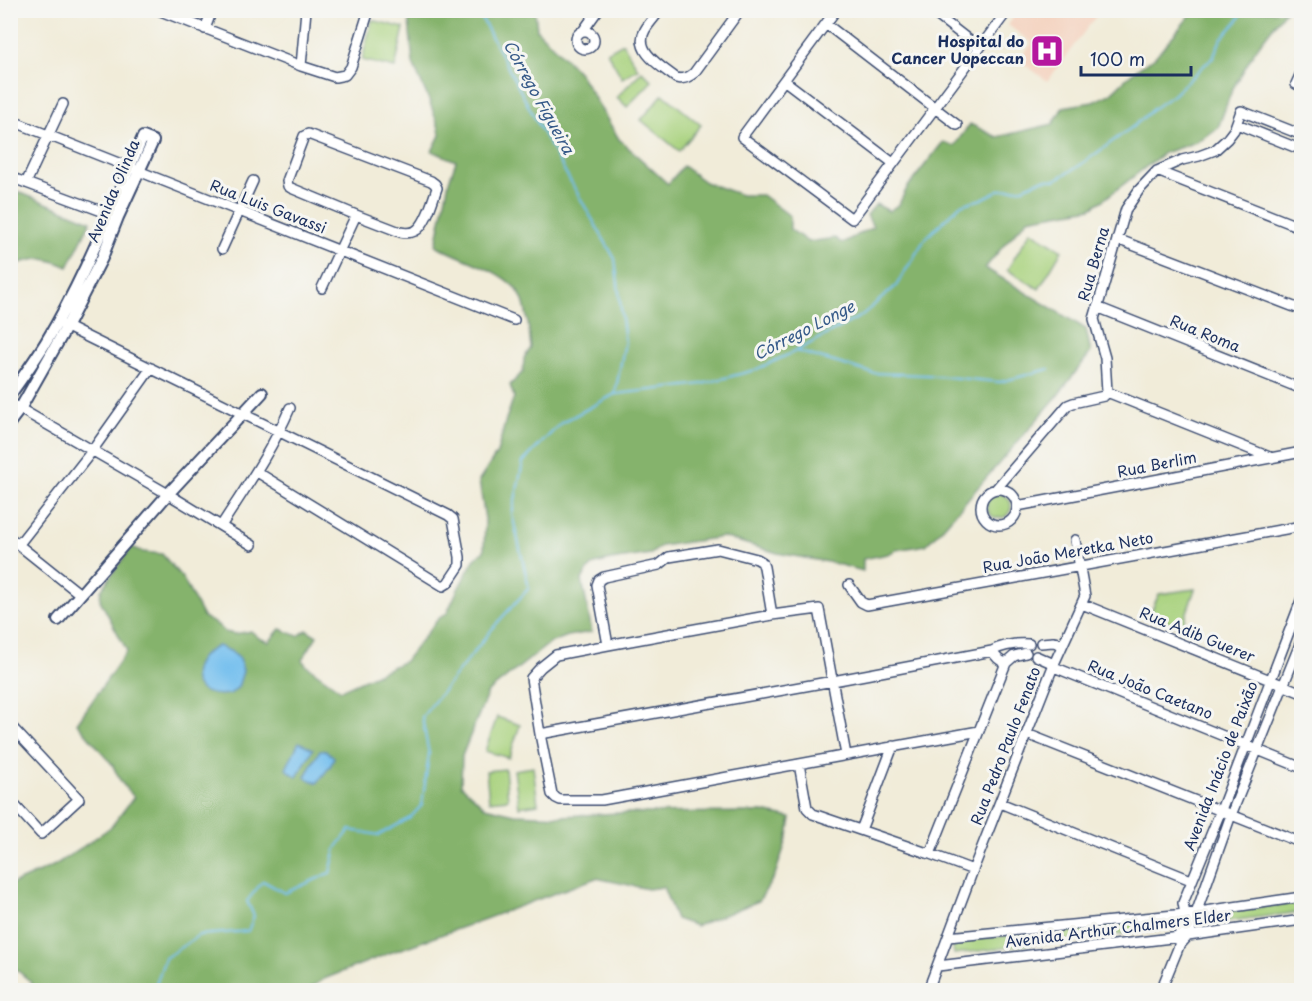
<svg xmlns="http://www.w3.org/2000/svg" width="1312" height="1001" viewBox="0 0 1312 1001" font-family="'Playpen Sans',sans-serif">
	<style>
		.built { fill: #f4d3c0 }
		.green { fill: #a7d17c; stroke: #61806d; stroke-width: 1.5 }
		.forest { fill: #85b36c; stroke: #507165; stroke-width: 1.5 }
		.water { fill: #74bfee; stroke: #4877a6; stroke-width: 1.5 }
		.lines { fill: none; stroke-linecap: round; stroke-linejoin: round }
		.stream { stroke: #74bfee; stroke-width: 2 }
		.minor-casing { stroke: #3b4b70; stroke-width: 12 }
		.tertiary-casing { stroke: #3b4b70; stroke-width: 14 }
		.minor { stroke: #fff; stroke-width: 9 }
		.tertiary { stroke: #fff; stroke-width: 10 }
		.labels { text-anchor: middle; stroke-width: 6; stroke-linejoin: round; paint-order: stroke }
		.poi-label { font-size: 15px; font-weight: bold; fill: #1b2f5e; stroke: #f6f6f2; text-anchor: end }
		.street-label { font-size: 15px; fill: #1b2f5e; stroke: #f6f6f2 }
		.water-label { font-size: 16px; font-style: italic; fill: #365a89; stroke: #f6f6f2 }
	</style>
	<rect width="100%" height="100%" fill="#f6f6f2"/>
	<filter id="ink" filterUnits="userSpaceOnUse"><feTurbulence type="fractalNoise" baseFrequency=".0167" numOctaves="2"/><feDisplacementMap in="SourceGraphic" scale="12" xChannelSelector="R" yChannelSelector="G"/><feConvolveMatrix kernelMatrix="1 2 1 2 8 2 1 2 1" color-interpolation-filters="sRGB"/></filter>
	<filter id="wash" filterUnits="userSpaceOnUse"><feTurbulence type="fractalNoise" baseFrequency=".008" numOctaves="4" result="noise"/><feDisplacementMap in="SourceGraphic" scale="24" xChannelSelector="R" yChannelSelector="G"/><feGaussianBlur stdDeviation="1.35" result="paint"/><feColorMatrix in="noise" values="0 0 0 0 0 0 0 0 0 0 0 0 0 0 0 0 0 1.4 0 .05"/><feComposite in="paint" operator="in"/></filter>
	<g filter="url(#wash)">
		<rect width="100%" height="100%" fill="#f1ecd9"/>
		<path class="built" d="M1018,11v-1l82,1 -53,70 -28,-21 13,-17 -24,-18z"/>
		<path class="green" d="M372,20l32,8 -9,40 -33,-8z
			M623,43l15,26 -16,9 -15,-26z
			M642,71l10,10 -25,26 -10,-10z
			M663,94l38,31 -22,26 -38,-31z
			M1031,231l31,19 -23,39 -32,-19z
			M987 506a12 12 0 1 1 24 0a12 12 0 1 1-24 0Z
			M1195,589l-13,38 -33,-11 10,-22z
			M497,717l23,8 -11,33 -24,-7z
			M533,767l5,37 -19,3 -5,-37z
			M505,769l3,30 -19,2 -3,-30z
			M1301,902v10l-104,13 1,-10z
			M1179,916l-1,11 -224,27 -2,-12z"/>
		<path class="forest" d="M408,11h127l2,19 31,31 12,13 39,65 49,45 15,-18 22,16 36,13h21l28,21v13l18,13 27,-4 7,5 31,-16 -6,-12 9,-11 13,7 10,-7 8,-16 36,-46 11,4 16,-22 27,13 56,-13 10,-17 30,-5 17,-8 22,-21 23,-16 39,-46h91l-29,38 -24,41 -14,38 -22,14 -32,11 -62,48 -11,7 -63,11 -23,25 -20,24 101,61 5,23 -36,47 -115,132 -14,14 -30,5 -8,4 -25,5v12l-30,-8 -56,-10 -54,-16 -62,9 -10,8 -40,6 -16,4 -8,7 -5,9 10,52 -24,4 -18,7 -62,49 -26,64 -1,29 24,22 30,7 48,2 56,-3 144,-1 28,6 -3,18 -13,39 -16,26 -63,25 -20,-7 -13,-32 -15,2 -52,-11 -119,44 -90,32 -63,25 -16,11h-279l2,-8 -20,-17 -1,-80 45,-20 26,-17 30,-21 23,-30 -13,-15 -9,-18 -35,-41 50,-72 -27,-51 1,-10 18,-26 13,-17 11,5 19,2 21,25 20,38 15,8 7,7 10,2 16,-3 8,7 10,4 11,-13 18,7 9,-6 10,6 -15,24 5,6 34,24 64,-29 33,-42 9,-6 11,-24 16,-29 10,-9 1,-32 -6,-38 18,-28 9,-34 8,-22 -4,-12 13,-13 1,-14 7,-10c-2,-16 -3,-35 -9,-50 -13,-28 -61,-37 -86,-53l13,-64 7,-20 -24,-10 8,-16 -1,-7 -10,-28 -16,-36z
			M11,189l80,32 -23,46c-24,-11 -32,-10 -57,-1z"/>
		<path class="water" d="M218,646l12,5 10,8 3,12 -5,16 -8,7c-8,1 -21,1 -28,-4 -12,-8 -8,-24 0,-33 4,-5 10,-8 16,-11z
			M299,742l14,7 -16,28 -11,-8z
			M320,750h5l9,7 -3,8 -14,18 -12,-6z"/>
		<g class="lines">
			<path class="stream" d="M796,351l76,22 55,2 73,7 49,-13
				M616,394l86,-10 53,-14 41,-19 65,-35 35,-30 29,-47 35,-34 22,-6 17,-9 24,-2 21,-9 11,1 24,-14 56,-41 18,-16 20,-14 40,-38 8,-18 17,-19 6,-10
				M154,990l11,-32 34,-23 49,-4 6,-15 -7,-15 16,-20 22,12 45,-20 6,-25 14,-18 29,5 31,-17 12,-13 7,-51 -7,-37 75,-94 32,-35 -17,-74 11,-52 38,-39 54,-29 10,-52 -10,-83 -71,-124 -62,-116 -3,-9"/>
		</g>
	</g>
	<g filter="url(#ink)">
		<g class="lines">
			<g class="minor-casing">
				<path id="minor" d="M158,10l143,56 34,11 10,-2 6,-8 18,-57
					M660,10c-5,7 -11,13 -15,20 -12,21 17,37 31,48 7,2 12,0 18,-5l46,-63
					M836,10l-94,127 110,82 156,-209
					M930,10l49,38
					M826,24l131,101
					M205,29l7,-19
					M583,31l15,-21
					M576 40a9 9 0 1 1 18 0a9 9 0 1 1-18 0Z
					M301,66l5,-56
					M1302,71l-6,13 6,3
					M785,81l108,82
					M10,120l504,200
					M1237,124l65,26
					M308,134l123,47 4,3 2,4c-4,11 -11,38 -22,43 -4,2 -10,2 -15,1l-44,-17 -65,-27 -3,-2 -1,-5 17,-45z
					M1157,171l145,57
					M10,177l105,39
					M26,183l37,-79
					M1117,239l185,71
					M222,249l31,-68
					M322,288l34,-73
					M1097,307l205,82
					M61,324l387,191 5,4 7,38v8l-12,18 -5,3 -186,-114
					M1107,392l165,66
					M10,403l158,91 84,51
					M996,489l72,-84 5,-2 31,-7 3,-4 -2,-34 -11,-39 32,-110 13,-19 18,-19 25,-11 17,-4 16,-6 12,-11 7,-9 7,-19 61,24
					M981 507a18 18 0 1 1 36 0a18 18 0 1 1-36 0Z
					M1017,506l285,-54
					M221,526c25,-39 51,-76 69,-118
					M10,538l70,56
					M19,544l73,-93 59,-83
					M849,585l12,17 6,3 435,-79
					M1082,604l220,89
					M1041,643l12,-1 10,2
					M608,645l-11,-60 2,-5 5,-3 55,-12 10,-8 49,-8 39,10 5,3 2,5 8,48
					M992,651c11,-6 24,-8 37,-7
					M1036,656l18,8
					M1054,667l248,101
					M10,725l69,74 -38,35 -31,-34
					M979,731l-377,69h-42l-4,-2 -4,-4 -12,-60 293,-53 159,-30c4,6 7,10 14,12l8,-7 12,-3
					M540,734l-9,-56 10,-11 15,-12 52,-10 164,-30 47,-6 27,146
					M1027,734l275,109
					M799,764l8,44 6,6 117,40 43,16
					M1000,803l191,77
					M861,830l32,-84
					M930,854l76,-191
					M948,937l237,-23 117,-17
					M1179,946v-10l6,-22 -2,-11 38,-93 81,-212
					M938,966l250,-30 114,-16
					M928,990l45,-120 81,-206 31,-68 -10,-56
					M1161,990l18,-44 9,-10 43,-121 71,-176"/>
			</g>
			<g class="tertiary-casing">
				<path id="tertiary" d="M10,395c12,-17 25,-35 36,-53 39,-65 66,-136 97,-205l10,4 -35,76 -16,41 -35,68 -47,83 -10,13
					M58,620l110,-126 94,-101"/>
			</g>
			<use href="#minor" class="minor"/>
			<use href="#tertiary" class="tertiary"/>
		</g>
	</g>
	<defs>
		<g id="hospital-square" transform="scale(1.725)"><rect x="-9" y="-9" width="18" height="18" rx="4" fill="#b5179e" stroke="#f6f6f2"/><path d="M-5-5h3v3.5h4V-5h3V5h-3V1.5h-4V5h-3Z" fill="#fff"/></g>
	</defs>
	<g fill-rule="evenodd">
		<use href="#hospital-square" x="1047" y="51"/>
	</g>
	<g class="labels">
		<g class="poi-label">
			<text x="1024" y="47">Hospital do<tspan x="1024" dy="17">Cancer Uopeccan</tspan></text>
		</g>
		<g class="street-label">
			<text transform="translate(114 191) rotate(-67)" y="5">Avenida Olinda</text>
			<text transform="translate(268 207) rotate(21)" y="5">Rua Luis Gavassi</text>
			<text transform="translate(1094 264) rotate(-74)" y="5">Rua Berna</text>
			<text transform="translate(1205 334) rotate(22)" y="5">Rua Roma</text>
			<text transform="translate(1157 465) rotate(-11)" y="5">Rua Berlim</text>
			<text transform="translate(1068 553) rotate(-10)" y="5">Rua João Meretka Neto</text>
			<text transform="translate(1197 635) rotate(22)" y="5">Rua Adib Guerer</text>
			<text transform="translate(1150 690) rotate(22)" y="5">Rua João Caetano</text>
			<text transform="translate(1006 746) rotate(-69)" y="5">Rua Pedro Paulo Fenato</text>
			<text transform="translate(1221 766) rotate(-69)" y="5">Avenida Inácio de Paixão</text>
			<text transform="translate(1118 929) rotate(-7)" y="5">Avenida Arthur Chalmers Elder</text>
		</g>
		<g class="water-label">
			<text transform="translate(539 97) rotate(61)" y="6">Córrego Figueira</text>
			<text transform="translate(804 330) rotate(-27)" y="6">Córrego Longe</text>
		</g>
	</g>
	<rect width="1312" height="1001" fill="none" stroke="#f6f6f2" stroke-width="36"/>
	<path d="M1081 66v9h110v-9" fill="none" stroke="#1b2f5e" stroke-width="3"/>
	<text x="1090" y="66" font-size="18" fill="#1b2f5e" stroke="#f6f6f2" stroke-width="4.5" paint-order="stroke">100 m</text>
</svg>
